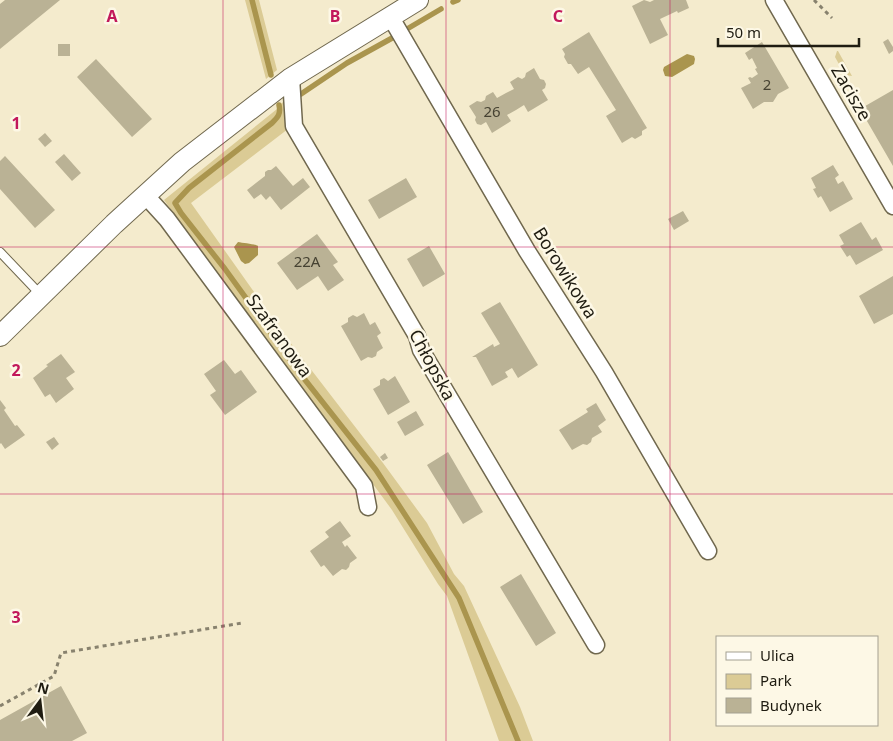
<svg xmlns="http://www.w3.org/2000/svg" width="893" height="741" viewBox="0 0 893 741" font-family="'Noto Sans',sans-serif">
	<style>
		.green { fill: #dbcb95 }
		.water { fill: #aa954e }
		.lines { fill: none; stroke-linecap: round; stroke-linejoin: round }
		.stream { stroke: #aa954e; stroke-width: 5.5 }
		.building { fill: #bab295 }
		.service-casing { stroke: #70684e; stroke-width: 10 }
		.minor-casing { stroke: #70684e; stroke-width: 19 }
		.tertiary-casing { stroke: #70684e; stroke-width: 22 }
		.path { stroke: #88826e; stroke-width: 3; stroke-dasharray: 4 4; stroke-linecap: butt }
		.service { stroke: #fff; stroke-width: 8 }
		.minor { stroke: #fff; stroke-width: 16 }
		.tertiary { stroke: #fff; stroke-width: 20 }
		.grid { fill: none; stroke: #c2185b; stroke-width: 1; stroke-opacity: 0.55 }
		.labels { text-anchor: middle; stroke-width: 5; stroke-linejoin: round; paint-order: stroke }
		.number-label { font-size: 15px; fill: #464232 }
		.street-label { font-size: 18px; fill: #1f1c11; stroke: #fdf8e6 }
		.grid-label { font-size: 16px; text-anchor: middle; font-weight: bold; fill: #c2185b; stroke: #fdf8e6; stroke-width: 5; stroke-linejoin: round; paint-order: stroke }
	</style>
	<rect width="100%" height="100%" fill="#f4ebcd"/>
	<path class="green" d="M245,0h14l18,70 -11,9z
		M837,51h1l14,25 -7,-1 -10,-18z
		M286,100l2,29 -97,74 95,134 97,126 44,60 27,51 10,12 56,121 13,34h-34l-52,-145 -9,-12 -46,-74 -228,-310 113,-91 2,-4z"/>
	<path class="water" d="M687,54l7,2 1,3 -1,5 -22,13 -7,-1 -2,-6 1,-3z
		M238,242c5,1 17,2 20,4v9l-9,8 -4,1 -4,-3 -7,-14z"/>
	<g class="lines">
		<path class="stream" d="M252,0l19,75
			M453,2l5,-2
			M407,29l34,-20
			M301,94l46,-31 47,-26
			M279,105c2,9 -1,12 -7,18l-83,65 -14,15 6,10 44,56 77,107 74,94 83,128 59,143"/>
	</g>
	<path class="building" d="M5,0h55l-60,49v-45z
		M644,0l6,2 4,-2h32l3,8 -11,5 -1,-2 -17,8 8,16 -18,9 -18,-38z
		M589,32l58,96 -5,3v4l-7,4 -3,-2 -10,6 -16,-27 10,-6 -27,-43 -11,7 -7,-10h-3l-4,-7 1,-3 -3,-5z
		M888,39l5,8v4l-4,3 -6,-12z
		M762,42l27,46 -11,6 -5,8h-9l-11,7 -12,-21 10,-5 -3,-5 2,-1 2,1 6,-4 -3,-5 2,-1 -5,-10 -3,2 -4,-7z
		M58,44h12v12h-12z
		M96,59l56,60 -20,18 -55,-60z
		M534,68l6,11 4,1 2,4 -1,4 -3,2 6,10 -20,12 -4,-7 -8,5 -9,5 4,6 -19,12 -6,-11 -5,3 -4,-1 -2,-4 1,-3 -7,-11 8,-5 4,1 4,-2 1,-4 7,-4 4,6 9,-5 8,-4 -4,-7 8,-5 4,2 3,-2 1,-4z
		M893,90v76l-33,-57z
		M45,133l7,8 -7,6 -7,-8z
		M64,154l17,19 -9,8 -17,-19z
		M5,156l50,54 -20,18 -35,-39v-28z
		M833,165l6,10 -4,3 3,6 5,-3 10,18 -23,13 -9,-16 -3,2 -5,-9 3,-1 -5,-10z
		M276,166l17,20 10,-8 7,9 -29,23 -11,-14 -4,4 -5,-6 -7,5 -7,-9 18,-14v-4l3,-2h3z
		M406,178l11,19 -38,22 -11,-19z
		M683,211l6,10 -15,9 -6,-11z
		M861,222l11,18 4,-3 7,13 -27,15 -6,-10 -3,2 -7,-11 4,-2 -5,-9z
		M317,234l21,28 -5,3 11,15 -16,11 -10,-15 -21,14 -20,-27z
		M429,246l16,28 -22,13 -16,-28z
		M893,276v38l-19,10 -15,-28z
		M500,302l38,63 -20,13 -6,-10 -7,4 3,5 -16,9 -16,-29h-4l21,-13 1,3 6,-3 -19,-31z
		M364,313l6,12 5,-3 6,11 -4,3 6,12 -6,4 -1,4 -4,2 -4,-1 -7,4 -20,-35 7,-4v-4l5,-3 4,2z
		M61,354l14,18 -9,6 8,11 -18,14 -6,-9 -5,3 -12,-19 15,-12 -2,-1z
		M224,360l11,14 6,-4 16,22 -32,23 -15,-20 6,-4 -12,-17z
		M395,376l15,26 -22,13 -15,-26 7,-4v-5l4,-2 4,3z
		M0,400l6,8 -2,2 11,16 2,-1 8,10 -20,14 -4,-6 -1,1z
		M596,403l10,17 -8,6 4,6 -10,6 -1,4 -4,3 -4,-1 -11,6 -13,-20 29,-18 -2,-3z
		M416,411l8,14 -19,11 -8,-14z
		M54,437l5,7 -7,6 -6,-8z
		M448,452l35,60 -20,12 -36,-59z
		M385,453l3,5 -5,3 -3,-4z
		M340,521l11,15 -9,6 3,5 2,-2 10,13 -7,5 -1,4 -3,3 -4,-1 -9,7 -9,-11 -3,2 -11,-16 19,-14 -4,-5z
		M521,574l35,59 -20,13 -36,-59z
		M61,686l26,47 -15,8h-72v-21z"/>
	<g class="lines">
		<g class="service-casing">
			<path id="service" d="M0,252l40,42"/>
		</g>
		<g class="minor-casing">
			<path id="minor" d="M774,0l119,206
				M390,16l137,235 77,121 104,179
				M291,78l3,48 123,210 4,14 175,295
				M146,196l21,23 197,267 4,21"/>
		</g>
		<g class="tertiary-casing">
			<path id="tertiary" d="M0,336l114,-112 68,-62 109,-84 127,-78"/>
		</g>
		<path class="path" d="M814,0l18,18
			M0,706l54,-30 7,-23 181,-30"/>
		<use href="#service" class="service"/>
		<use href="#minor" class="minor"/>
		<use href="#tertiary" class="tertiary"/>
	</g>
	<path class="grid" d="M223,0v741M446,0v741M670,0v741M0,247h893M0,494h893"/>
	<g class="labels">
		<g class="number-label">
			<text x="767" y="90">2</text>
			<text x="492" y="117">26</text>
			<text x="307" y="267">22A</text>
		</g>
		<g class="street-label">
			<text transform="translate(851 93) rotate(60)" y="6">Zacisze</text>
			<text transform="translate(565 273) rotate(58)" y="6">Borowikowa</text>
			<text transform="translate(279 336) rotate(54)" y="6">Szafranowa</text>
			<text transform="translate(432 365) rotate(62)" y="6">Chłopska</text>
		</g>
	</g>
	<g class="grid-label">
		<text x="112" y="22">A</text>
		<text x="335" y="22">B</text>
		<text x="558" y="22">C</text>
		<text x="16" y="129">1</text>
		<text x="16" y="376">2</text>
		<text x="16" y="623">3</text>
	</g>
	<rect x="716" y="636" width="162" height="90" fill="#fdf8e6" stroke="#a4a091"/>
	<rect x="726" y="652" width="25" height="8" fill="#ffffff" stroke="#a4a091"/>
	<text x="760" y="661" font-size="15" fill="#1f1c11">Ulica</text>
	<rect x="726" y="674" width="25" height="15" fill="#dbcb95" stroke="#a4a091"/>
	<text x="760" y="686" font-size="15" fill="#1f1c11">Park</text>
	<rect x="726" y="698" width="25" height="15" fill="#bab295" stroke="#a4a091"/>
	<text x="760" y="711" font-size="15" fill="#1f1c11">Budynek</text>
	<g transform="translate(40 701) rotate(15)" stroke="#fdf8e6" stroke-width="4" paint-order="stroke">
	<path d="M0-4L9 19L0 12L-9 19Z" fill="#1f1c11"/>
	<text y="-8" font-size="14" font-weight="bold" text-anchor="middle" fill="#1f1c11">N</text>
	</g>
	<path d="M718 38v8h141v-8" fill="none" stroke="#1f1c11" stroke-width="2.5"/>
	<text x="726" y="38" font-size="15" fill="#1f1c11" stroke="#fdf8e6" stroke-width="4" paint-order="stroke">50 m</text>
</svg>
